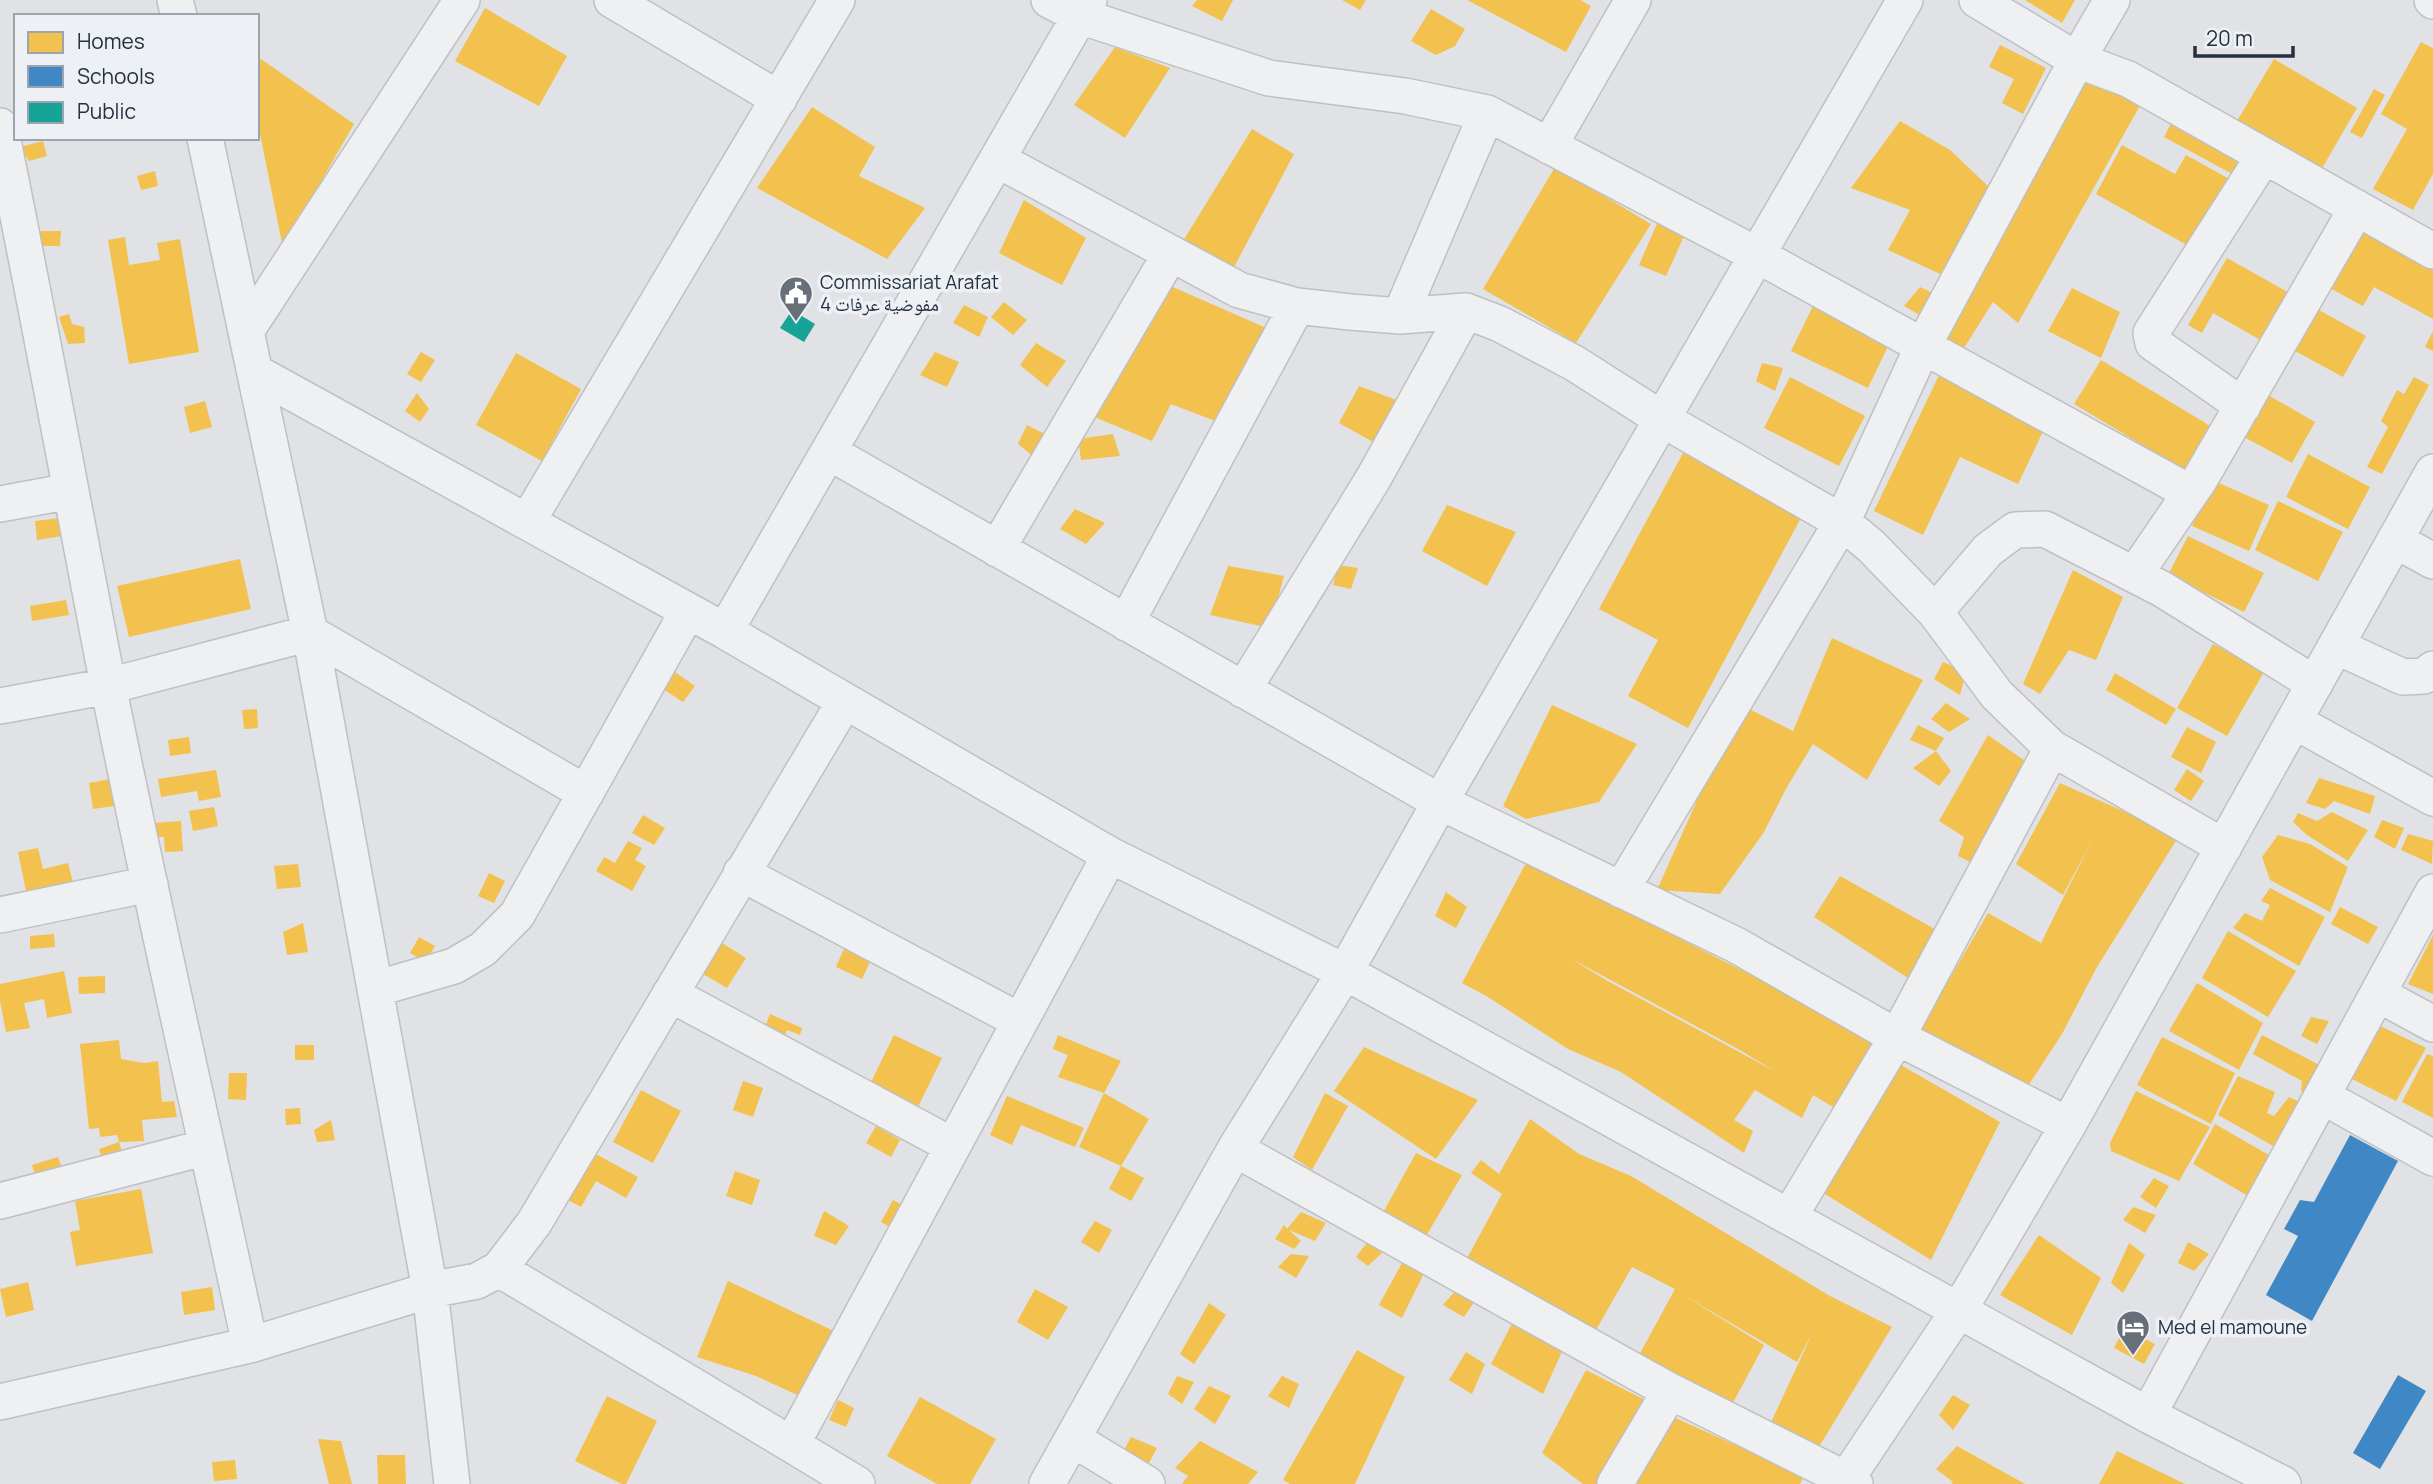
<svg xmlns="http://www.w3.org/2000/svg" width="2433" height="1484" viewBox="0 0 2433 1484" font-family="Manrope,'Noto Naskh Arabic',sans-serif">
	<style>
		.homes { fill: #f2c14e; fill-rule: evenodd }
		.schools { fill: #3f88c5 }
		.public { fill: #17a398 }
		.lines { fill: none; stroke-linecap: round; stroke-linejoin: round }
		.minor-casing { stroke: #bec0c3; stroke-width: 38 }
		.minor { stroke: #eff0f2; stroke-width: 35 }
		.labels { text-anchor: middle; stroke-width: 7; stroke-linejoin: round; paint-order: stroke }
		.poi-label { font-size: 19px; fill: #26313f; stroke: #edf1f6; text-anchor: start }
	</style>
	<rect width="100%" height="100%" fill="#e0e2e5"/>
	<path class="homes" d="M1197,0h36l-11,21 -30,-15z
		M1342,0h24l-6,10z
		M1467,0h113l11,6 -25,46z
		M2025,0h50l-13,23z
		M485,8l82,48 -28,50 -84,-45z
		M1431,9l34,20 -10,17 -19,9 -25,-14z
		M2421,42l12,6v126l-20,36 -40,-21 34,-60 -26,-15z
		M2000,45l46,23 -23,46 -21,-11 12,-24 -25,-12z
		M1115,47l55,21 -45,70 -51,-33z
		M261,59l93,65 -71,124 -26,-129v-56z
		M2274,59l83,49 -36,62 -84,-49z
		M2085,80l57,22 -124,221 -25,-21 -29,46 -22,-9z
		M2374,89l11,6 -23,43 -12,-6z
		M812,107l63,40 -16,29 66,32 -38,51 -130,-71z
		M2173,120l75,39 -10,18 -74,-40z
		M1900,121l50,29 39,37 -40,91 -61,-28 22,-40 -59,-22z
		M1252,129l42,25 -61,115 -50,-28z
		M43,141l4,15 -18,5 -9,-14z
		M2122,145l53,29 11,-19 47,26 -39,68 -98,-55z
		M1555,167l96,57 -75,119 -93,-54z
		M155,171l3,15 -17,4 -4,-14z
		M1024,200l62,38 -24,47 -63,-32z
		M1659,219l26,15 -19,42 -27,-11z
		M2362,225l71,39v55l-59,-32 -11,19 -35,-19z
		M38,231h23l-1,15h-22z
		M125,237l4,28 31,-5 -3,-17 23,-4 19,113 -70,12 -21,-124z
		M2227,258l64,36 -27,48 -51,-29 -11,20 -14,-8z
		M1166,284l107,47 -45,95 -57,-22 -19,37 -60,-25z
		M1920,287l17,8 -14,22 -19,-11z
		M2072,288l48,24 -19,46 -53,-27z
		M1004,302l23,18 -14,15 -22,-18z
		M964,305l24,12 -9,20 -26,-14z
		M1813,306l77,36 -22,46 -77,-37z
		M2319,310l47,26 -23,41 -48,-26z
		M69,314l3,10 12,3 1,16 -17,1 -9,-27z
		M2433,331v20l-8,-4z
		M1036,343l30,18 -19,26 -27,-22z
		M421,352l14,8 -14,22 -14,-8z
		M935,352l24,10 -12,25 -27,-12z
		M516,353l65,36 -39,72 -66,-36z
		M2101,360l111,67 -26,44 -112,-67z
		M1762,363l21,5 -8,23 -19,-10z
		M1941,371l107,50 -30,63 -58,-27 -37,78 -49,-24z
		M1790,377l75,39 -26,50 -75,-38z
		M2414,377l15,8 -47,89 -15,-7 21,-40 -7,-6 16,-31 7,4z
		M1359,386l48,18 -23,44 -45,-25z
		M417,393l12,16 -9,13 -15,-11z
		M2268,395l47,27 -23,41 -48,-26z
		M205,401l7,26 -22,6 -6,-26z
		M1027,425l24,12 -16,21 -17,-14z
		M1113,434l7,22 -39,4 -3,-21z
		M1683,453l119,63 -114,212 -60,-32 30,-56 -59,-31z
		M2308,454l62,33 -22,42 -62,-32z
		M2212,480l57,25 -20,46 -57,-25z
		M2278,501l65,31 -25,49 -63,-31z
		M1447,505l69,27 -29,54 -65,-35z
		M1075,509l30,14 -19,21 -26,-15z
		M60,518l2,18 -25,4 -2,-19z
		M2188,536l76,37 -20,39 -76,-37z
		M240,559l11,50 -122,28 -12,-51z
		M1338,565l20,3 -7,21 -18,-4z
		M1228,566l56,10 -14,52 -60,-13z
		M2073,570l50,27 -27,63 -27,-10 -29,44 -17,-10z
		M66,600l3,15 -37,6 -2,-15z
		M1832,638l91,42 -56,100 -54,-36 -26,43 -23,45 -44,62 -63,-4 42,-94 24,-43 22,-46 48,24z
		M2213,644l51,28 -37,64 -50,-28z
		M1943,662l23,10 -6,23 -26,-16z
		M675,672l20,14 -12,16 -20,-13z
		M2115,673l61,36 -10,16 -60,-35z
		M1946,703l24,16 -21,13 -18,-13z
		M1552,705l85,39 -38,58 -73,17 -23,-13z
		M257,709l1,19 -14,1 -2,-19z
		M1918,725l26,13 -8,13 -26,-11z
		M2187,727l29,15 -15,31 -30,-16z
		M1988,735l47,33 -55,99 -22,-11 6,-19 -25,-16z
		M189,737l2,16 -21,3 -2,-16z
		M1936,751l15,20 -12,15 -26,-18z
		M2187,769l17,12 -13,20 -17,-11z
		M216,770l5,27 -22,4 -2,-10 -36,6 -3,-18z
		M2319,778l56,18 -5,18 -36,-13 -9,8 -19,-6z
		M110,779l4,27 -21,3 -4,-26z
		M2060,783l119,53 -82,131 -35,67 -40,61 -107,-57 73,-125 53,30 52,-105 -30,57 -47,-31z
		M214,807l4,19 -25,5 -4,-20z
		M2332,812l36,18 -20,31 -41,-26 -14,-13 5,-9 19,8z
		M643,815l22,13 -11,17 -22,-12z
		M2382,820l22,8 -9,21 -21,-12z
		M181,821l2,30 -18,1 -1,-15h-10l-1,-14z
		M2408,834l25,7 -1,23 -31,-14z
		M2278,835l32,9 38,23 -18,45 -60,-32 -8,-23z
		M628,841l14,7 -7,12 11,6 -14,25 -36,-20 8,-14 11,6z
		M38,848l5,21 25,-6 7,28 -47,10 -10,-49z
		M1527,861l352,179 -41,70 -25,-15 -11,23 -47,-28 -21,30 19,11 -9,22 -123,-81 -53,-23 -80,-52 -26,-14zM1570,958l168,91 40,24 -172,-93z
		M298,864l3,23 -24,2 -3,-23z
		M489,873l16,8 -11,22 -16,-7z
		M1840,876l100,56 -26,50 -100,-65z
		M2270,888l55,29 -26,49 -66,-38 12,-15 17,8 8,-16 -9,-4z
		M1446,892l21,15 -11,21 -21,-12z
		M2340,907l38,20 -10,17 -37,-20z
		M303,923l5,29 -21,3 -4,-23z
		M2228,931l68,40 -28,46 -66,-39z
		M54,934l1,13 -25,2v-13z
		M2433,935v59l-25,-10z
		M419,937l16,9 -9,16 -16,-9z
		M847,942l27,11 -12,26 -26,-12z
		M722,943l24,15 -19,30 -24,-14z
		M64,971l8,42 -25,5 -3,-19 -20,4 6,25 -24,4 -6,-31v-17z
		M105,976v17l-26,1 -1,-17z
		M2197,983l66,40 -24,47 -70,-39z
		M770,1014l32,14 -2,7 -13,-5 -7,17 -20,-8z
		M2311,1017l18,4 -12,23 -16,-8z
		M2380,1026l46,22 -30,53 -44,-22z
		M894,1035l48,23 -24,49 -48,-23z
		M1058,1035l63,26 -17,32 -46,-16 10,-22 -15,-6z
		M2262,1035l63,33 -16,28 -8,-5 1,-10 -49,-27z
		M2162,1037l73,36 -24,51 -74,-39z
		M119,1040l2,19 23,4 14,-2 4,41 12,-1 3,16 -35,3 2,21 -25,1 5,16 -20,7 -5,-16 20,-7 -2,-7 -17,2 -1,-9 -10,1 -9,-85z
		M295,1045h19v15h-19z
		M1364,1047l114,53 -42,59 -102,-68z
		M2427,1054l6,2v62l-31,-16z
		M1894,1061l106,61 -69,138 -106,-66z
		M229,1073h18l-1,27 -18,-1z
		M2238,1076l37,16 -8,21 7,3 15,-19 21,10 -26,45 -66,-37z
		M743,1081l20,7 -10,29 -20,-7z
		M641,1090l40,21 -28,52 -40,-21z
		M2136,1091l74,36 -31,54 -68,-30 -1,-8z
		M1104,1093l45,26 -28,47 -42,-19z
		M1325,1093l23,13 -36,64 -19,-13z
		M1007,1096l77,32 -9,19 -54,-22 -9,20 -22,-10z
		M300,1108l1,16 -15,1 -1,-16z
		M1530,1119l49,35 52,22 199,120 62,31 -78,128 -47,-24 46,-99 -16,30 -117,-69 84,52 -36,67 -91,-53 38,-70 -43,-22 -39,68 -128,-73 37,-68 -31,-21 10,-13 18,14z
		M331,1120l4,20 -18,2 -3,-12z
		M2215,1124l59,34 -24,39 -57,-33z
		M876,1126l24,14 -9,17 -25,-14z
		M594,1153l44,24 -12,21 -30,-17 -15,26 -13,-7z
		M1416,1153l46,22 -40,68 -42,-25z
		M58,1157l6,17 -27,8 -5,-17z
		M1121,1166l23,12 -13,23 -22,-12z
		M735,1171l25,9 -8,25 -26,-9z
		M2154,1178l15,8 -13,22 -16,-11z
		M141,1189l12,64 -77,13 -6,-34 10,-2 -5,-29z
		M893,1200l23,12 -12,23 -23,-13z
		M2133,1207l23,8 -11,18 -22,-13z
		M824,1211l25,15 -13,19 -22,-9z
		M1301,1212l25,11 -11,18 -26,-11 12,11 -7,8 -19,-10 9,-14 3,4z
		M1095,1221l17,9 -13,23 -18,-11z
		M2039,1235l62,43 -29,57 -72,-40z
		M1369,1240l16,10 -17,16 -12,-9z
		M2188,1242l21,12 -15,17 -16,-8z
		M2129,1243l16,12 -22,38 -12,-10z
		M1291,1254l18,2 -13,22 -18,-11z
		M1402,1263l23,8 -23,47 -23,-13z
		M728,1281l112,53 -32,66 -52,-24 -59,-19z
		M28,1282l6,28 -28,7 -6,-28z
		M212,1287l3,23 -31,5 -3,-23z
		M1035,1289l33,18 -20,33 -31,-18z
		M1456,1290l22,6 -14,21 -21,-12z
		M1209,1303l17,12 -32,49 -14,-10z
		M1515,1318l50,27 -22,49 -52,-30z
		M2124,1328l31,16 -11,20 -30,-16z
		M1357,1350l48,27 -50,107h-65l-7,-4z
		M1466,1352l19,12 -13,30 -23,-14z
		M1586,1370l67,34 -49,80h-21l-41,-31z
		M1177,1376l17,6 -12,22 -14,-10z
		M1282,1376l17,8 -10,24 -21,-12z
		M1209,1386l22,10 -16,28 -21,-15z
		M1953,1395l17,10 -17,25 -14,-15z
		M607,1396l50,25 -31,63h-4l-47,-23z
		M920,1397l76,42 -26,45h-33l-50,-28z
		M838,1400l16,8 -8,19 -17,-7z
		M1671,1416l133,60 -4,8h-165z
		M1131,1437l26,11 -13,24 -22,-18z
		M318,1439l23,2 11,43h-23z
		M1200,1441l58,31 -10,12h-66l6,-8 -13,-8z
		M1957,1446l68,38h-73l1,-2 -17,-13z
		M2117,1451l68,33h-86z
		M377,1455h28l1,29h-28z
		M235,1460l2,19 -23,2 -2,-19z"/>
	<path class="schools" d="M2350,1135l48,26 -86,160 -46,-26 32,-59 -14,-7 16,-29 14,2z
		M2398,1375l28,16 -46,78 -27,-16z"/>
	<path class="public" d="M792,310l23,14 -11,18 -24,-14z"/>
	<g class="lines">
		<g class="minor-casing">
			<path id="minor" d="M175,0l4,16
				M612,0l167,99
				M1049,0l31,16 189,62 136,18 82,17 270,142 432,237
				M1977,0l100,60 51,19 305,172
				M2432,0l1,1
				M0,126c38,186 72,373 108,559 44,220 95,440 142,660
				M205,138l105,495 120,657 22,194
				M1549,146l84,-146
				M998,160l241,130 58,16 53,6 50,4 66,-5 34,13 74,39 88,56 180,103 29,24 64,66 62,83 55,53 172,99
				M1400,316l87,-203
				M246,331l216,-331
				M255,372l470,259 385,224 235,117 803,443 135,69
				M2243,406l-90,-63 -2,-10 113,-177
				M829,452l611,350 296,143 161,92 171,88
				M0,504l71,-13
				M527,522l310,-522
				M2395,540l38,21
				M997,549l174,-296
				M2135,574l65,-95 157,-271
				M1935,612l53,-62 27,-20 30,-1 117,60 153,95
				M1126,623l171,-317
				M725,631l364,-631
				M2336,646l67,31 21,-1 9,-7
				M1243,690l130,-211 93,-168
				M0,706l109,-20 201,-53 276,160
				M2294,721l139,77
				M741,873l279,148
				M1621,890l221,-368 81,-176 154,-286 35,-60
				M0,915l150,-31
				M375,989l79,-23 29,-17 34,-34 171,-304
				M670,994l283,152
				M2378,994l55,30
				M2322,1096l111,62
				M1235,1149l435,242 185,93
				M0,1201l207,-54
				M1789,1217l108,-180 155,-289
				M499,1269l358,215
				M0,1402l250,-57 180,-55 47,-9 22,-12 35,-46 311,-522
				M2148,1415l285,-523
				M1073,1439l74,45
				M792,1444l318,-589
				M1047,1484l188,-335 110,-177 95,-170 465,-802
				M1615,1484l55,-93
				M1843,1484l116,-174 109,-185 365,-653"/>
		</g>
		<use href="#minor" class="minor"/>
	</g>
	<defs>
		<g id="civic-pin" transform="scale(1.75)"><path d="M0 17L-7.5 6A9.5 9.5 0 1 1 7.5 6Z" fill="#676f79" stroke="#edf1f6"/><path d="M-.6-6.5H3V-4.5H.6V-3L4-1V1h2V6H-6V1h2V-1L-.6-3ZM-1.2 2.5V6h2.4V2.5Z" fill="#fff"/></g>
		<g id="hotel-pin" transform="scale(1.75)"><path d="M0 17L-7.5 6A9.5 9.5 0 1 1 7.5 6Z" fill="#676f79" stroke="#edf1f6"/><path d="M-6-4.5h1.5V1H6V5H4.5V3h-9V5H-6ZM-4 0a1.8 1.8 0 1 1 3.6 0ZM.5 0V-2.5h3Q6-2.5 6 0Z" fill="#fff"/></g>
	</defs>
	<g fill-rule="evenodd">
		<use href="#civic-pin" x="796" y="293"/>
		<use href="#hotel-pin" x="2133" y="1327"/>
	</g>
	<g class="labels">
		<g class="poi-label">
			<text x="820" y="289">Commissariat Arafat<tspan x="820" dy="22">4 مفوضية عرفات</tspan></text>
			<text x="2158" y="1334">Med el mamoune</text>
		</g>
	</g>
	<rect x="14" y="14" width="245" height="126" fill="#edf1f6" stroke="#9da4ad" stroke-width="2"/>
	<rect x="28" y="32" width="35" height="21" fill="#f2c14e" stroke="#9da4ad" stroke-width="2"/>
	<text x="77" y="49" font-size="21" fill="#26313f">Homes</text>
	<rect x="28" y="66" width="35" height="21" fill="#3f88c5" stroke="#9da4ad" stroke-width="2"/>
	<text x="77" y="84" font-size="21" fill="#26313f">Schools</text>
	<rect x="28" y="102" width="35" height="21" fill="#17a398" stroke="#9da4ad" stroke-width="2"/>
	<text x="77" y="119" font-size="21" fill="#26313f">Public</text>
	<path d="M2195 46v10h98v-10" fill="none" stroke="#26313f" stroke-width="3.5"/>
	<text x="2206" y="46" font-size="21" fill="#26313f" stroke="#edf1f6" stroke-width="5" paint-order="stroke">20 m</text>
</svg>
